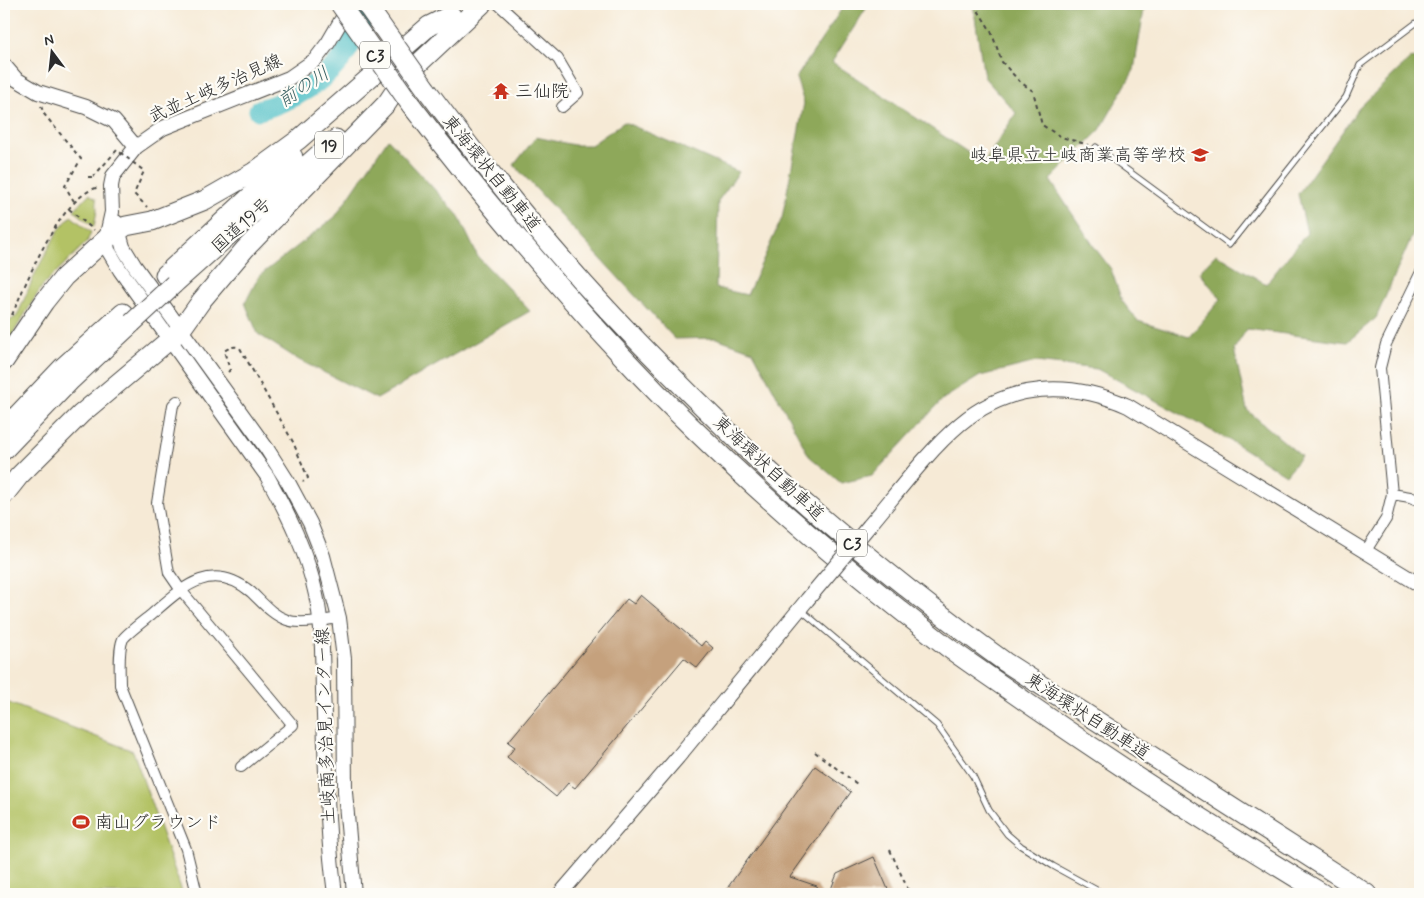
<svg xmlns="http://www.w3.org/2000/svg" width="1424" height="898" viewBox="0 0 1424 898" font-family="Mynerve,'Klee One',sans-serif">
	<style>
		.green { fill: #b3c265; stroke: #6f7648 }
		.forest { fill: #8ea85a; stroke: #5c6a42 }
		.lines { fill: none; stroke-linecap: round; stroke-linejoin: round }
		.river { stroke: #52c1c7; stroke-width: 21 }
		.building { fill: #c5a17d }
		.lane-casing { stroke: #494845; stroke-width: 7 }
		.street-casing { stroke: #494845; stroke-width: 12 }
		.secondary-casing { stroke: #494845; stroke-width: 16 }
		.highway-casing { stroke: #494845; stroke-width: 21 }
		.path { stroke: #494845; stroke-width: 2; stroke-dasharray: 4 4; stroke-linecap: butt }
		.lane { stroke: #fff; stroke-width: 5 }
		.street { stroke: #fff; stroke-width: 10 }
		.secondary { stroke: #fff; stroke-width: 14 }
		.highway { stroke: #fff; stroke-width: 19 }
		.secondary-bridge-casing { stroke: #494845; stroke-width: 16; stroke-linecap: butt }
		.highway-bridge-casing { stroke: #494845; stroke-width: 21; stroke-linecap: butt }
		.path-bridge { stroke: #494845; stroke-width: 2; stroke-dasharray: 4 4; stroke-linecap: butt }
		.secondary-bridge { stroke: #fff; stroke-width: 14 }
		.highway-bridge { stroke: #fff; stroke-width: 19 }
		.labels { text-anchor: middle; stroke-width: 4.5; stroke-linejoin: round; paint-order: stroke }
		.shield { fill: #fdfcf7; stroke: #6a6a68; stroke-width: 1 }
		.shield-label { font-size: 16px; font-weight: bold; fill: #2b2b2b }
		.street-label { font-size: 18px; fill: #2b2b2b; stroke: #fdfcf7 }
		.poi-label { font-size: 18px; fill: #2b2b2b; stroke: #fdfcf7; text-anchor: start }
		.water-label { font-size: 19px; font-style: italic; fill: #396062; stroke: #fdfcf7 }
	</style>
	<rect width="100%" height="100%" fill="#fdfcf7"/>
	<filter id="ink" filterUnits="userSpaceOnUse"><feTurbulence type="fractalNoise" baseFrequency=".02" numOctaves="2"/><feDisplacementMap in="SourceGraphic" scale="10" xChannelSelector="R" yChannelSelector="G"/><feConvolveMatrix kernelMatrix="1 2 1 2 8 2 1 2 1" color-interpolation-filters="sRGB"/></filter>
	<filter id="wash" filterUnits="userSpaceOnUse"><feTurbulence type="fractalNoise" baseFrequency=".0096" numOctaves="4" result="noise"/><feDisplacementMap in="SourceGraphic" scale="20" xChannelSelector="R" yChannelSelector="G"/><feGaussianBlur stdDeviation="1.12" result="paint"/><feColorMatrix in="noise" values="0 0 0 0 0 0 0 0 0 0 0 0 0 0 0 0 0 1.4 0 .05"/><feComposite in="paint" operator="in"/></filter>
	<g filter="url(#wash)">
		<rect width="100%" height="100%" fill="#f6ead6"/>
		<path class="green" d="M89,194l7,4 1,12 -3,17 -20,-17z
			M71,216l20,16 -4,10 -44,43 -39,63v-15l4,-11 9,-6 18,-42 11,-21 12,-22z
			M4,701l129,50 50,143h-179z"/>
		<path class="forest" d="M845,4h24l-37,58 152,101 32,-50 -32,-36 -11,-73h172l-11,66 -34,60 -50,50 45,68 16,21 11,32 16,20 51,16 32,-38 -22,-27 17,-18 50,30 41,-51 -9,-39 61,-86 52,-50 9,1v159l-44,100 -29,24 -100,-13 -13,20 13,61 54,46 -15,19 -50,-31 -139,-75 -61,-7 -56,14 -37,23 -71,77 -31,7 -32,-27 -56,-105 -37,-13 -41,1 -161,-174 22,-28 38,8h17l33,-23 115,50 -21,29 -2,87 31,7 35,-77 22,-115 -8,-25z
			M388,139l70,76 20,42 52,54 -153,88 -78,-39 -41,-26 -13,-31 14,-27 76,-59z"/>
		<g class="lines">
			<path class="river" d="M259,110c31,-9 61,-25 82,-51 11,-14 21,-39 30,-55"/>
		</g>
		<g id="blocks">
			<path class="building" d="M641,595l60,51 4,-5 8,7 -16,20 -13,-10 -109,130 -7,-5 -12,14 -49,-40 8,-10 -7,-5 119,-143 7,5z
				M815,766l36,26 -61,85 27,9 4,8h-98z
				M874,857l16,37h-61l8,-20z"/>
		</g>
	</g>
	<g filter="url(#ink)">
		<use href="#blocks" fill-opacity="0" stroke="#494845" stroke-width="1"/>
		<g class="lines">
			<g class="lane-casing">
				<path id="lane" d="M1096,147l133,98 117,-148 14,-32 60,-45
					M800,609l137,116 36,51 16,34 18,24 14,12 32,20 51,28"/>
			</g>
			<g class="street-casing">
				<path id="street" d="M498,4l60,55 20,34 -16,14
					M177,401l-4,4 -16,98 12,70 11,16 113,136 -52,42
					M1392,494l18,3 10,4
					M1365,552l21,-33 6,-25 -12,-126 6,-24 34,-70
					M197,894l-11,-45 -66,-164c0,-11 -2,-36 3,-46 3,-5 23,-20 29,-25 30,-26 59,-55 99,-22 11,10 21,23 36,28 11,5 40,0 52,-2"/>
			</g>
			<g class="secondary-casing">
				<path id="secondary" d="M4,65l12,14 22,13 48,15 28,14 22,26
					M116,222l7,25 11,18 133,184 21,33 22,41 13,33 16,62 5,41 1,133 9,102
					M869,526c28,-33 59,-75 91,-102 50,-42 111,-43 168,-18l292,179
					M335,894c-9,-67 -9,-136 -12,-204 -1,-32 0,-64 -7,-95 -9,-43 -28,-81 -49,-119l-147,-206 -12,-20 -2,-11 6,-27 -1,-26 2,-10 23,-29 27,-19 126,-50 26,-18 13,-17 21,-36
					M560,894l118,-137 129,-157"/>
			</g>
			<g class="highway-casing">
				<path id="highway" d="M401,80l81,-76
					M426,89c46,61 93,121 144,179 39,45 80,86 122,128 38,37 76,75 116,110 64,55 129,107 197,156l362,232
					M411,105c67,87 137,171 212,252 99,106 209,201 323,289 26,19 53,37 80,56 97,67 196,131 297,192
					M165,275l128,-118
					M174,284l162,-145
					M4,361l40,-59 20,-25 42,-38 20,-13 26,-5 53,-21 49,-28 44,-32 131,-114 22,-11
					M4,429l59,-62 60,-54
					M4,450l67,-70 61,-57
					M4,495l15,-19 62,-62 99,-83 22,-31 43,-51 142,-146 20,-30"/>
			</g>
			<path class="path" d="M974,4l17,27 11,31 18,20 13,9 9,34 19,12 28,8
				M41,106l3,8 37,45 -16,27 10,17
				M88,177h5
				M69,209l25,21
				M12,315c15,-34 48,-119 87,-128
				M228,372l2,-2 -6,-19c5,-3 10,-6 16,-3l53,94 15,36 -5,4
				M815,752l42,32
				M890,850l20,44"/>
			<use href="#lane" class="lane"/>
			<use href="#street" class="street"/>
			<use href="#secondary" class="secondary"/>
			<use href="#highway" class="highway"/>
			<g class="secondary-bridge-casing">
				<path id="secondary-bridge" d="M807,600l62,-74"/>
			</g>
			<g class="highway-bridge-casing">
				<path id="highway-bridge" d="M340,4l71,101
					M366,4l60,85
					M132,323l42,-39"/>
			</g>
			<path class="path-bridge" d="M93,177l24,-27 27,21 -10,23 13,13"/>
			<use href="#secondary-bridge" class="secondary-bridge"/>
			<use href="#highway-bridge" class="highway-bridge"/>
		</g>
	</g>
	<defs>
		<g id="temple-bare" transform="scale(1.35)"><path d="M0-6L5-2H3V0L6.5 2.5H4V6H1.5V3h-3V6H-4V2.5H-6.5L-3 0V-2H-5Z" fill="#c8321e" stroke="#fdfcf7" stroke-width="2.5" paint-order="stroke"/></g>
		<g id="school-bare" transform="scale(1.35)"><path d="M0-5L7-2L0 1L-7-2ZM-4 1L0 2.5L4 1V4Q0 6-4 4Z" fill="#c8321e" stroke="#fdfcf7" stroke-width="2.5" paint-order="stroke"/></g>
		<g id="stadium-bare" transform="scale(1.35)"><path d="M0-5a6.5 5 0 1 0 0 10a6.5 5 0 1 0 0-10ZM-3.5-1.8h7v3.6h-7Z" fill="#c8321e" stroke="#fdfcf7" stroke-width="2.5" paint-order="stroke"/></g>
	</defs>
	<g fill-rule="evenodd">
		<use href="#temple-bare" x="501" y="91"/>
		<use href="#school-bare" x="1200" y="155"/>
		<use href="#stadium-bare" x="81" y="822"/>
	</g>
	<g class="labels">
		<g class="shield">
			<rect x="360" y="41.5" width="30" height="27" rx="4"/>
			<rect x="315" y="131.5" width="28" height="27" rx="4"/>
			<rect x="837" y="529.5" width="30" height="27" rx="4"/>
		</g>
		<g class="shield-label">
			<text x="375" y="61">C3</text>
			<text x="329" y="151">19</text>
			<text x="852" y="549">C3</text>
		</g>
		<g class="street-label">
			<text transform="translate(215 88) rotate(-24)" y="6">武並土岐多治見線</text>
			<text transform="translate(492 173) rotate(51)" y="6">東海環状自動車道</text>
			<text transform="translate(241 225) rotate(-42)" y="6">国道19号</text>
			<text transform="translate(769 468) rotate(43)" y="6">東海環状自動車道</text>
			<text transform="translate(1088 716) rotate(33)" y="6">東海環状自動車道</text>
			<text transform="translate(325 726) rotate(-92)" y="6">土岐南多治見インター線</text>
		</g>
		<g class="poi-label">
			<text x="515" y="97">三仙院</text>
			<text x="1186" y="161" text-anchor="end">岐阜県立土岐商業高等学校</text>
			<text x="95" y="828">南山グラウンド</text>
		</g>
		<g class="water-label">
			<text transform="translate(303 86) rotate(-33)" y="7">前の川</text>
		</g>
	</g>
	<rect width="1424" height="898" fill="none" stroke="#fdfcf7" stroke-width="20"/>
	<g transform="translate(52 52) rotate(345)" stroke="#fdfcf7" stroke-width="4" paint-order="stroke">
	<path d="M0-4L9 19L0 12L-9 19Z" fill="#2b2b2b"/>
	<text y="-8" font-size="14" font-weight="bold" text-anchor="middle" fill="#2b2b2b">N</text>
	</g>
</svg>
